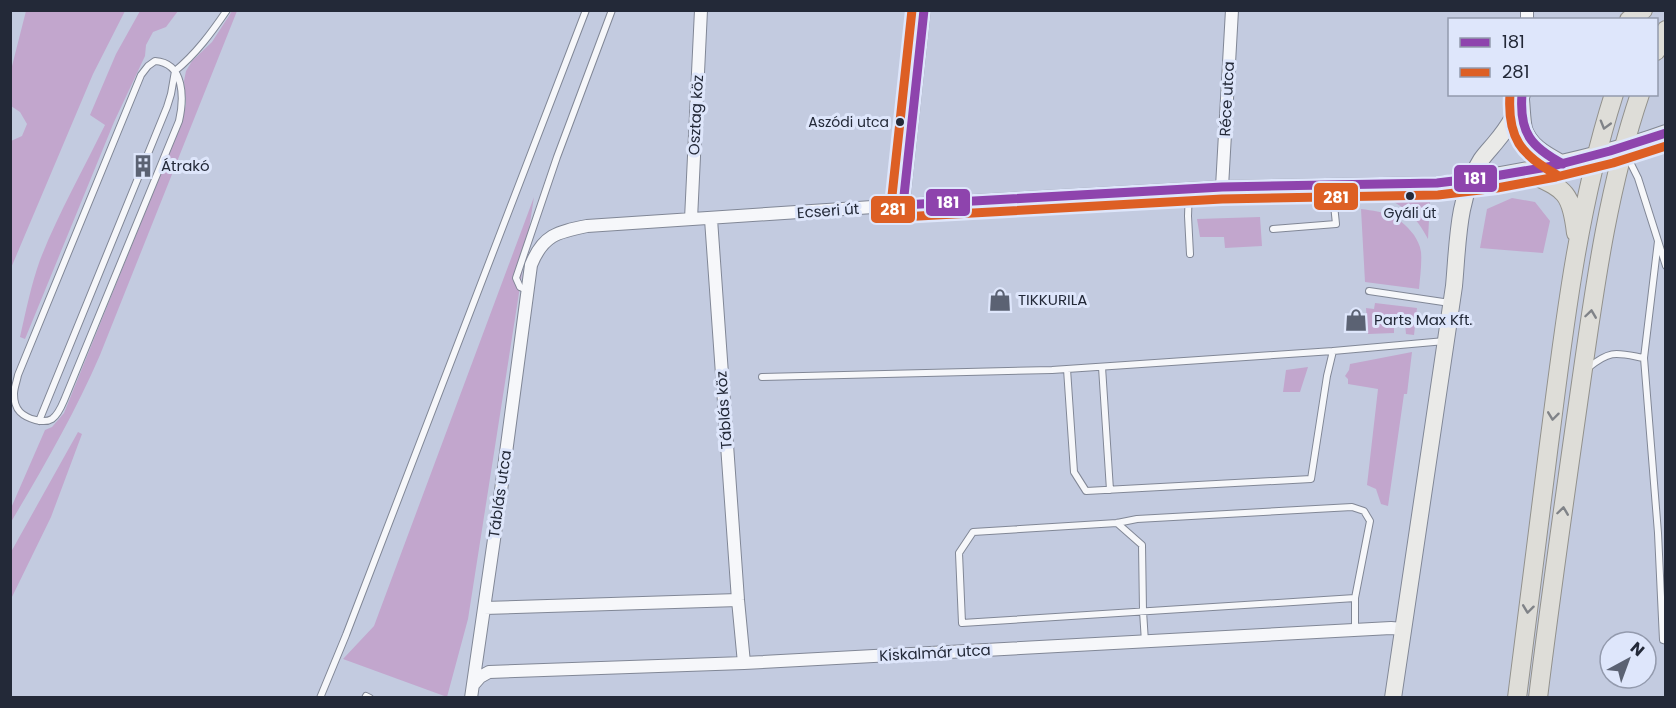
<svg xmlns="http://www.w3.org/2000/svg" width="1676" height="708" viewBox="0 0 1676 708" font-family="Poppins,sans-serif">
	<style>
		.green { fill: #c2a6cd }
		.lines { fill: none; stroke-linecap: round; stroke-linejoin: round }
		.lane-casing { stroke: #818796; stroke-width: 8 }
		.street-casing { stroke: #818796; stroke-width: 14 }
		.secondary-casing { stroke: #818796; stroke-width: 18 }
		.primary-casing { stroke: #92918c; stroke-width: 20 }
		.lane { stroke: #f6f7fa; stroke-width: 6 }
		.street { stroke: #f6f7fa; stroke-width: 12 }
		.secondary { stroke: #eaeae8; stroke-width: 16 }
		.primary { stroke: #deddd8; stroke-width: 18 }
		.bus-1-casing { stroke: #dee6fb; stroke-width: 14 }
		.bus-2-casing { stroke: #dee6fb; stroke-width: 14 }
		.bus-1 { stroke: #8e44ad; stroke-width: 9 }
		.bus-2 { stroke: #dd5f24; stroke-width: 9 }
		.oneway { stroke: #808388 }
		.bus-dot { fill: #232938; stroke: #dee6fb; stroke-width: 2 }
		.labels { text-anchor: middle; stroke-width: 6; stroke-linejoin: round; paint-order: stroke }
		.bus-label { font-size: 14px; fill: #232938; stroke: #dee6fb; text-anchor: end }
		.street-label { font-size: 15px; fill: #232938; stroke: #dee6fb }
		.poi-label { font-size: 15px; fill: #232938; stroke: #dee6fb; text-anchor: start }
		.line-badge { stroke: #dee6fb; stroke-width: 2 }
		.badge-label { font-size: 16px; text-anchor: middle; font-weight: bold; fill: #fff }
	</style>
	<rect width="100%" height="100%" fill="#c3cbe0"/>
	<path class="green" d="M26,11h99l-32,63 -82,194v-127l11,-5 5,-12 -7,-12 -9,-6v-36z
		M140,11h38l-12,16 -13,5 -7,13 -1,11 -31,66 -89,217 -5,-2c6,-26 11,-52 20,-77 18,-46 43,-90 65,-135l-15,-10 26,-61z
		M232,11h5l-137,344c-25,58 -57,113 -89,167v-14l34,-78 7,-3 12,-14 118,-292 4,-17 -2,-23 2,-10 6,-10 20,-19z
		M534,197l-66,422 -21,78 -104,-38 31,-33z
		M1512,198l23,4 15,19 -7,32 -63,-5 7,-39z
		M1430,201l-2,38c-9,-17 -17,-27 -34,-37z
		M1361,209c24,3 38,6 53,26 3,5 6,10 7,17 1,12 -1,25 -2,37l-54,-7z
		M1260,217l2,29 -37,2 -1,-11h-24l-3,-18z
		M1375,303l42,5 -3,27 -8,-1 -1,-10h-11v9l-26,1 -2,-26 8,1z
		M1412,352l-5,42h-3l-16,112 -7,-2 -5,-15 -9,-4 11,-96 -30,-5v-5l-3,-3 4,-6 1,-6z
		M1308,367l-8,25h-17l3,-22z
		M78,432l4,2 -31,83 -40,82v-47z"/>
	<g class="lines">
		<g class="lane-casing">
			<path id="lane" d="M155,61c30,2 29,38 24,60l-114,277c-3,7 -6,16 -13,21 -8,5 -25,0 -32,-7 -4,-4 -6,-12 -6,-18 0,-6 3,-13 4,-19l123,-300 7,-9z
				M1626,154l12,24 28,88
				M1189,189l-1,27 2,38
				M1273,229l63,-5 -4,-38
				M1658,241l-14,117 14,175 5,107 3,1
				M527,290l-7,-3 -4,-9 41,-121 55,-147
				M1369,291l81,12
				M1102,367l8,123
				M1588,368c23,-19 29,-15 56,-10
				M1067,369l7,103 12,19 225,-12 16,-103 6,-25
				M762,377l290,-7 281,-19 112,-10
				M39,421l128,-314 4,-13 4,-23c21,-17 37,-39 52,-61
				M1352,507l12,4 6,10 -15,77 -393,25 -3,-70 14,-21 144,-9 20,-4z
				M1117,523l25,22 1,66 2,31
				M1355,630v-32
				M320,698l26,-63 240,-625
				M365,698l1,-2 4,2"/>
		</g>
		<g class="street-casing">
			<path id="street" d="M1527,10v10
				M1222,187l10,-177
				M903,205l21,-195
				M691,219l10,-209
				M711,219l27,381 6,63
				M484,608l254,-8
				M473,685l7,-8 9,-5 255,-9 647,-35 12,1
				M471,698l29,-200 31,-233c12,-30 26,-33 56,-39l316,-21 319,-18 215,-4 33,-3"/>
		</g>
		<g class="secondary-casing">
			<path id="secondary" d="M1521,100c1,9 1,20 3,29 6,18 23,26 39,35
				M1470,180c67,-10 132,-24 196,-47
				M1393,698l61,-412c4,-42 3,-89 27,-126 4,-6 10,-12 14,-17 12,-14 23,-31 27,-49"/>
		</g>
		<g class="primary-casing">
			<path id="primary" d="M1629,20l14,-10
				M1656,51l10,-21
				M1527,172c36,17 44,17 49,61
				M1517,698c12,-93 23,-185 35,-277 14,-110 28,-220 62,-327
				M1538,698c13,-106 28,-210 43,-315 14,-98 27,-195 59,-289"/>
		</g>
		<use href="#lane" class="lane"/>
		<use href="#street" class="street"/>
		<use href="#secondary" class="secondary"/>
		<use href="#primary" class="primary"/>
		<g class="bus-1-casing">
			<path id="bus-1" d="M924,10l-21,195 319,-18 215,-4 58,-7 58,-10 57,-15 56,-18
				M1522,94c-3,39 9,53 41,70"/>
		</g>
		<g class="bus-2-casing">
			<path id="bus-2" d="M912,10l-21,195 3,7 7,5 321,-18 216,-4 59,-7 59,-11 57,-14 53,-17
				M1510,94c-3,44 11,61 47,81"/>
		</g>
		<use href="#bus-1" class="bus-1"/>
		<use href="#bus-2" class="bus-2"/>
	</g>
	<defs><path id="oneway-chevron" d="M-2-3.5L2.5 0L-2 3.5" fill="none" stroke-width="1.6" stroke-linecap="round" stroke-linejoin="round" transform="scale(1.5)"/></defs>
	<g class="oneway">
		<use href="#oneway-chevron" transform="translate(1605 125) rotate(106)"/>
		<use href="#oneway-chevron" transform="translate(1591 314) rotate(-82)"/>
		<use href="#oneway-chevron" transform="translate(1553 416) rotate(97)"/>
		<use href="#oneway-chevron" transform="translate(1563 511) rotate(-82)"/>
		<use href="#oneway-chevron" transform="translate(1528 609) rotate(97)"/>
	</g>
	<defs>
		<g id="building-bare" transform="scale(1.8)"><path d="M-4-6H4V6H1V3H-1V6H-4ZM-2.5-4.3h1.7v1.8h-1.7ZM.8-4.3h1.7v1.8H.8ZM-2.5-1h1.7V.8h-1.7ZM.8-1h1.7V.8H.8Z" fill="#5b6273" stroke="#dee6fb" stroke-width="2.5" paint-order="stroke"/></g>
		<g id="shop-bare" transform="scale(1.8)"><path d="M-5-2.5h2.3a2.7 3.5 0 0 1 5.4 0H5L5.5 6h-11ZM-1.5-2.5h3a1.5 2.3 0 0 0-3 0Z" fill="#5b6273" stroke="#dee6fb" stroke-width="2.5" paint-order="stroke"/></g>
	</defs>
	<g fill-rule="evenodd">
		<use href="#building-bare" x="143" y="166"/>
		<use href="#shop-bare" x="1000" y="300"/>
		<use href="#shop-bare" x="1356" y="320"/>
	</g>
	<g class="bus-dot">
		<circle cx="900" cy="122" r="5"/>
		<circle cx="1410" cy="196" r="5"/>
	</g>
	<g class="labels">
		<g class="bus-label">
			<text x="889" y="127">Aszódi utca</text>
			<text x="1410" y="218" text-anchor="middle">Gyáli út</text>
		</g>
		<g class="street-label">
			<text transform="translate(1227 99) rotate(-87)" y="5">Réce utca</text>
			<text transform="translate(696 115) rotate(-87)" y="5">Osztag köz</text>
			<text transform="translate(828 211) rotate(-4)" y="5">Ecseri út</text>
			<text transform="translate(724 410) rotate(-94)" y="5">Táblás köz</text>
			<text transform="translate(500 494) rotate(-82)" y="5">Táblás utca</text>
			<text transform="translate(935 653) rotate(-3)" y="5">Kiskalmár utca</text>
		</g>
		<g class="poi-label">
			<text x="161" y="171">Átrakó</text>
			<text x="1018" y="305">TIKKURILA</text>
			<text x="1374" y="325">Parts Max Kft.</text>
		</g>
	</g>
	<g class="line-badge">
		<rect x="1453" y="164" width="45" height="29" rx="6" fill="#8e44ad"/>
		<rect x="1313" y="182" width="46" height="29" rx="6" fill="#dd5f24"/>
		<rect x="925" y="188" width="46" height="29" rx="6" fill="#8e44ad"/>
		<rect x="870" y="195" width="46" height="29" rx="6" fill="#dd5f24"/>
	</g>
	<g class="badge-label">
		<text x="1475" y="184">181</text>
		<text x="1336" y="203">281</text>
		<text x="948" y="208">181</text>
		<text x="893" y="215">281</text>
	</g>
	<rect width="1676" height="708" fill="none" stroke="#232938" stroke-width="24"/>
	<rect x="1448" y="18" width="210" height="78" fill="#dee6fb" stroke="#939aad" stroke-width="1.5"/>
	<rect x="1460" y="38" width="30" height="9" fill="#8e44ad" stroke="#939aad" stroke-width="1.5"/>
	<text x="1502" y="48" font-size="18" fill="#232938">181</text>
	<rect x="1460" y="68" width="30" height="9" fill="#dd5f24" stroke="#939aad" stroke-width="1.5"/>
	<text x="1502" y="78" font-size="18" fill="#232938">281</text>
	<g transform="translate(1628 660) rotate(41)"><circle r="28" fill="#dee6fb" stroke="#939aad" stroke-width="1.5"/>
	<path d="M0-4.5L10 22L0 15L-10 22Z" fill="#5b6273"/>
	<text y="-9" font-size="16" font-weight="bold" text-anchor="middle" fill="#232938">N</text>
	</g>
</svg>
